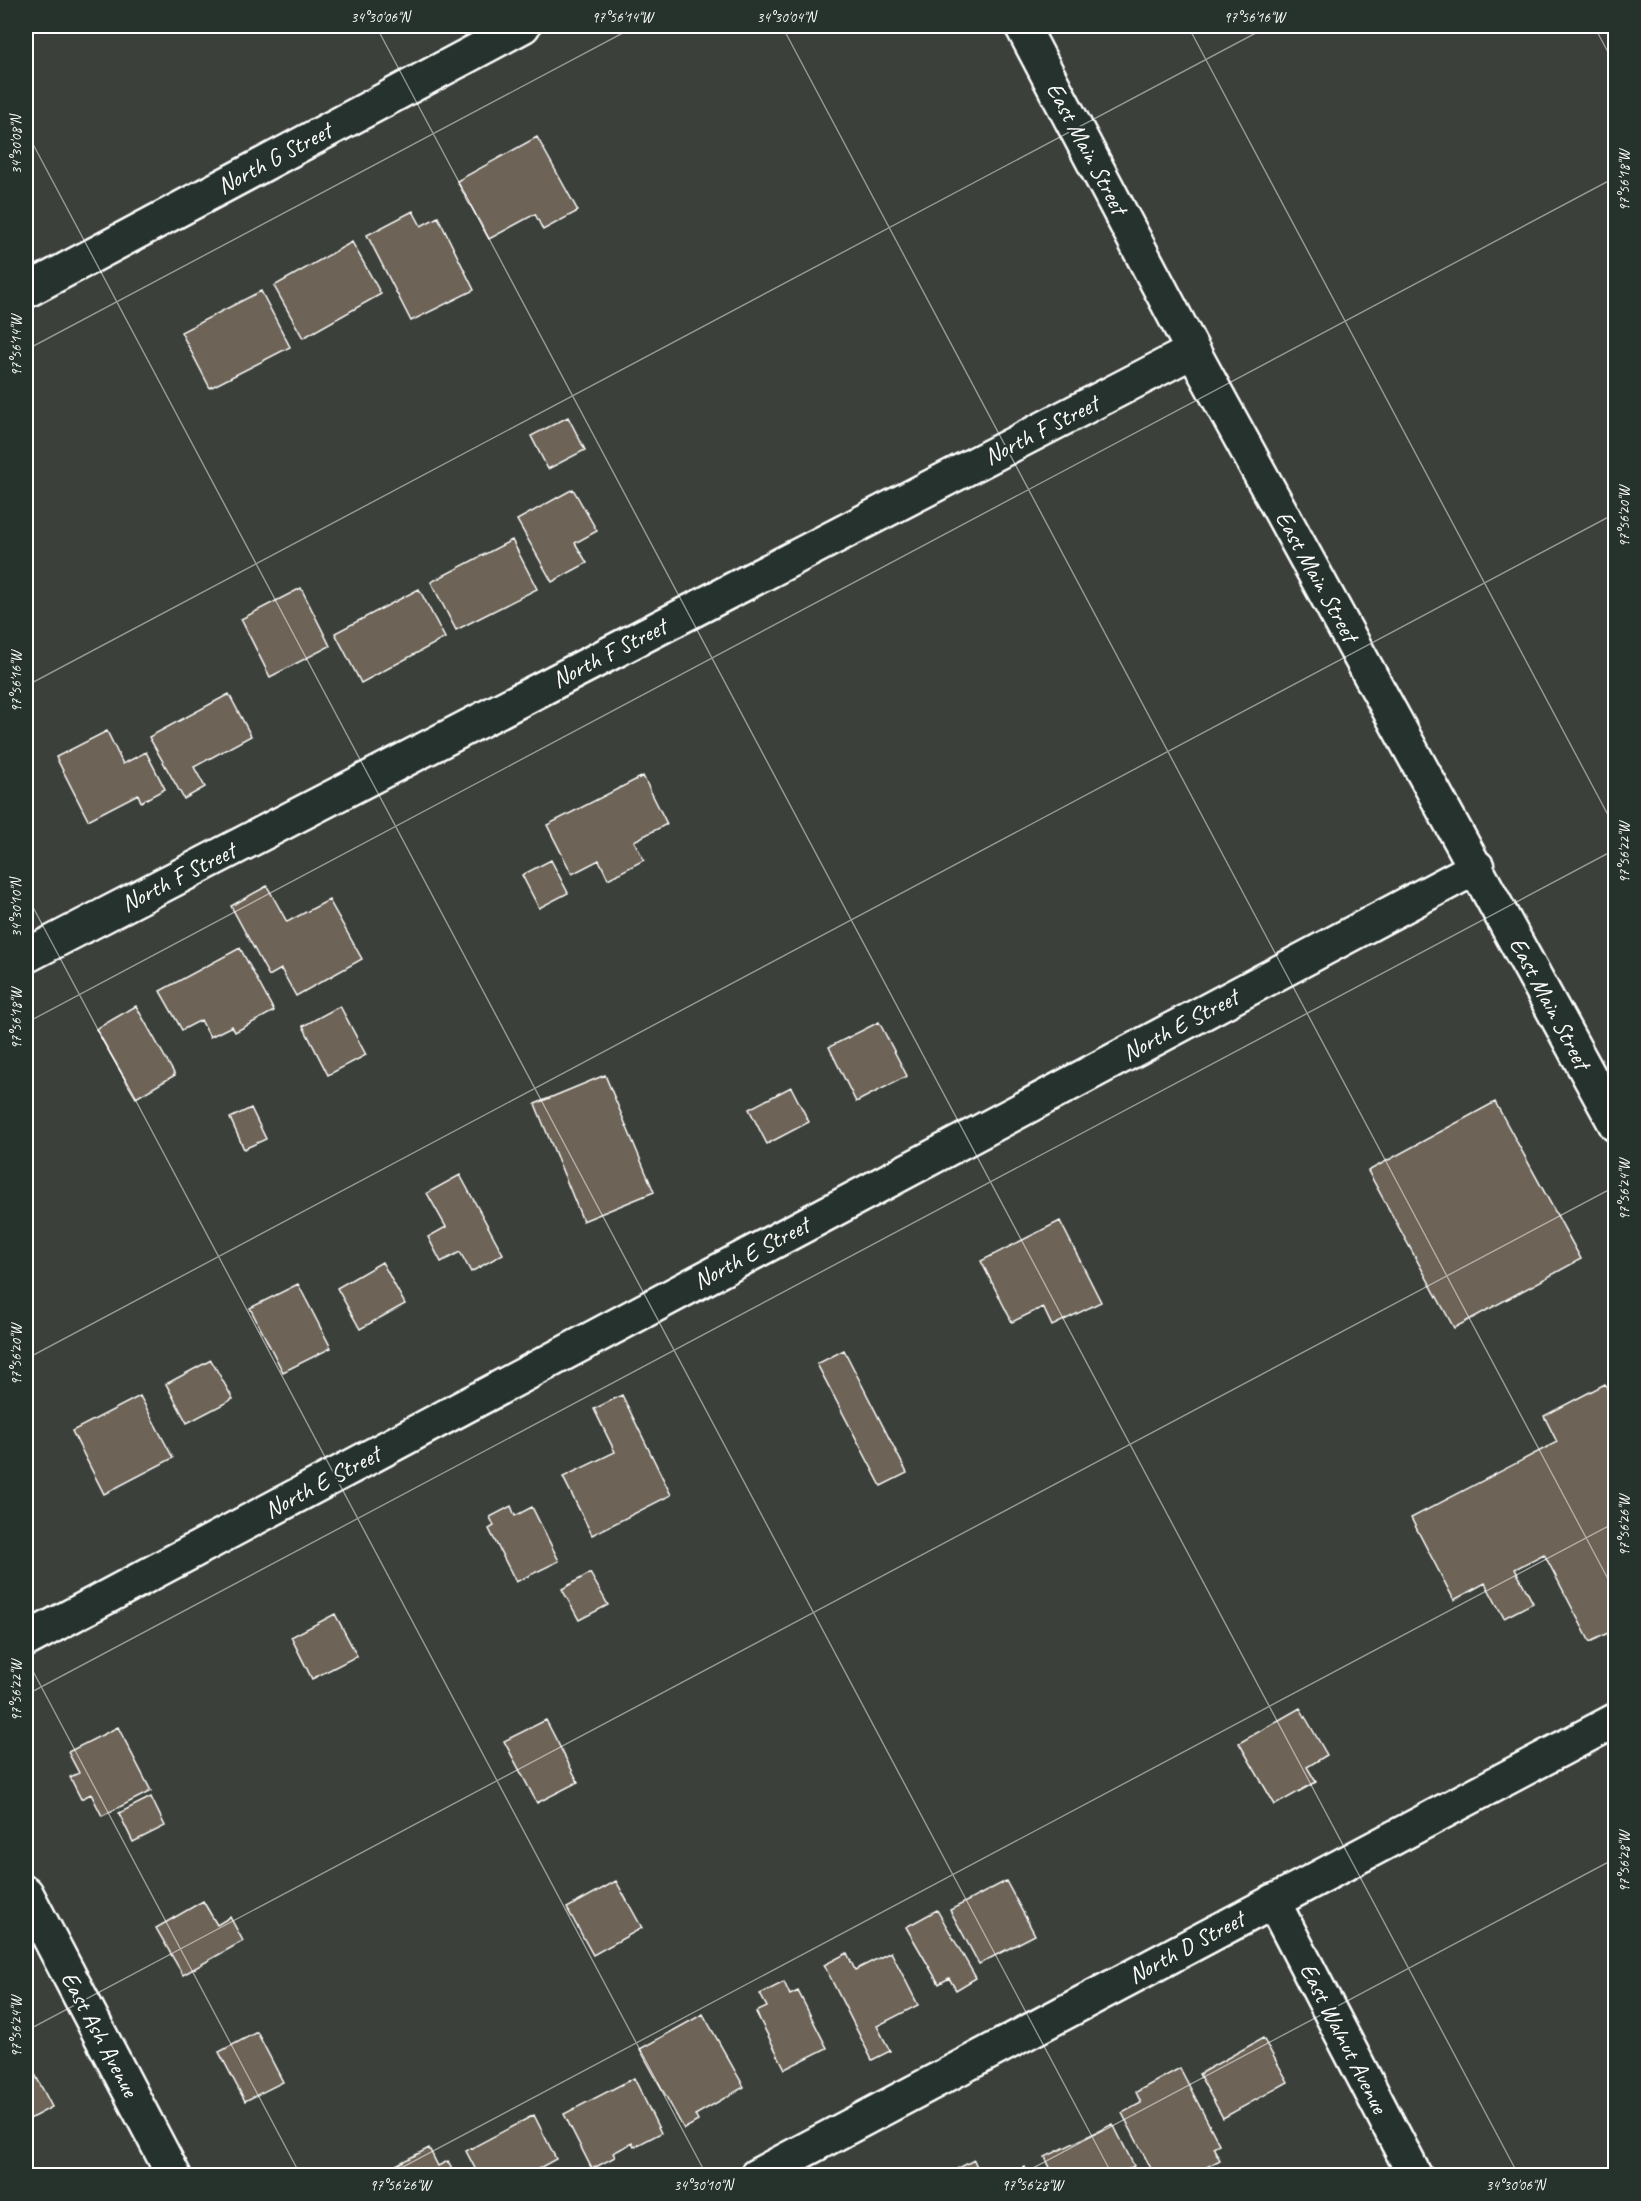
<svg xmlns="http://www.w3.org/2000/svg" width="1641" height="2201" viewBox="0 0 1641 2201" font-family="Caveat,sans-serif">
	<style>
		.building { fill: #6d6357; stroke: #fff; stroke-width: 1.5 }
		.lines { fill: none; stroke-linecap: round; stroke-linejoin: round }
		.street-casing { stroke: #fff; stroke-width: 38 }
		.secondary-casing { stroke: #fff; stroke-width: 38 }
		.street { stroke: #26332d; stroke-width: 33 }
		.secondary { stroke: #26332d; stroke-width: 33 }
		.ticks { fill: none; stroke: #fff; stroke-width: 1.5; stroke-opacity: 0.45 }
		.labels { text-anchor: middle; stroke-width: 4.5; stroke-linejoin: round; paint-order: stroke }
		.street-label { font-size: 24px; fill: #fff; stroke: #26332d }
		.neatline { fill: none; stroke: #fff; stroke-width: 2 }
		.ticks-label { font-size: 15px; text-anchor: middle; fill: #fff }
	</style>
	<rect width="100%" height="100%" fill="#3b413a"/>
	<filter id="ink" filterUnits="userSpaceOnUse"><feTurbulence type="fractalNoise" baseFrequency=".0167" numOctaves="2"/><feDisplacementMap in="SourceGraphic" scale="12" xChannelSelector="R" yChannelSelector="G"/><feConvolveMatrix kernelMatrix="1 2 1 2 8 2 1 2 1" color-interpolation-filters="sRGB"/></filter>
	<g filter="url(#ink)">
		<path class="building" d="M537,137l41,74 -35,19 -8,-16 -46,25 -32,-58z
			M413,211l8,15 17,-9 36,73 -63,31 -44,-86z
			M352,242l29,52 -78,44 -29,-52z
			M261,291l29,56 -80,41 -29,-56z
			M568,417l17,33 -37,19 -17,-33z
			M573,489l24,42 -22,12 12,20 -35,19 -35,-62z
			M512,540l25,49 -81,41 -25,-48z
			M301,588l29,58 -60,31 -29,-58z
			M419,589l26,49 -84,45 -26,-50z
			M229,694l22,42 -57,31 11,20 -21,12 -35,-62z
			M107,731l16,33 23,-12 19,37 -24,13 -3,-8 -50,26 -32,-63z
			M643,776l24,48 -33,17 10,19 -36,19 -9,-19 -27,14 -25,-49z
			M551,860l17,33 -29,15 -17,-33z
			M267,886l20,36 42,-22 33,59 -66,37 -15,-27 -12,7 -38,-70z
			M240,948l34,63 -39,21 -3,-6 -22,11 -9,-17 -19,10 -22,-39z
			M136,1006l39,69 -39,23 -40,-69z
			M340,1006l26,49 -38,20 -25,-49z
			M879,1022l28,54 -51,26 -27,-55z
			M605,1075l49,117 -71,29 -48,-117z
			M791,1087l18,35 -42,22 -18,-35z
			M1495,1102l86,157 -127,69 -86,-157z
			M251,1108l15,31 -22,10 -14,-31z
			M460,1175l43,79 -32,18 -11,-20 -19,10 -13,-25 18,-10 -19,-34z
			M1060,1221l41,81 -49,24 -9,-19 -31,15 -31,-61z
			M382,1262l23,42 -45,25 -23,-41z
			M298,1284l33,64 -48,24 -33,-64z
			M844,1350l63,123 -26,13 -64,-122z
			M211,1360l22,39 -46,24 -21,-39z
			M1605,1384l11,21v224l-26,13 -46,-88 -29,15 18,34 -29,15 -19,-35 -31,17 -43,-82 146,-76 -13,-26z
			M622,1395l49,100 -79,40 -29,-58 52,-25 -21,-43z
			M140,1396l33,62 -69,36 -32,-63z
			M511,1506l4,10 17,-9 27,54 -43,21 -27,-53 5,-3 -4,-9z
			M590,1573l18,32 -29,15 -17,-31z
			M335,1614l22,42 -45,23 -21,-42z
			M1300,1708l27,47 -20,12 9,15 -41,23 -36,-62z
			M546,1720l32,62 -41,21 -33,-62z
			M118,1727l33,64 -49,25 -11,-22 -10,5 -11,-22 9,-4 -11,-21z
			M151,1797l14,29 -32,16 -14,-29z
			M616,1881l26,47 -49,27 -26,-47z
			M1006,1881l29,54 -56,29 -29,-54z
			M203,1901l14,24 13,-8 13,24 -60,34 -27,-47z
			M937,1910l39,68 -20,12 -7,-12 -10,6 -33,-57z
			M891,1952l27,53 -41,21 13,25 -18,9 -48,-95 23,-12 8,17z
			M784,1982l6,13 8,-4 29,57 -42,21 -29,-57 11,-5 -7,-13z
			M703,2014l41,73 -49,28 3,6 -14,8 -44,-80z
			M257,2032l26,50 -38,19 -26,-49z
			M1263,2038l25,44 -65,36 -24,-44z
			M26,2057l26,50 -26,14z
			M1180,2068l39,76 -6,3 7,13 -30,16h-35l-33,-63 19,-10 -5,-11z
			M634,2078l27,55 -27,14 -2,-4 -19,10 2,4 -23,12 -28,-55z
			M534,2115l22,44 -24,13 2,4h-55l-13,-25z
			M1113,2124l21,42 -19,10h-61l-9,-19z
			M429,2148l9,18 10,-5 8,15h-62l-4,-8z
			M974,2160l7,16h-28l-2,-4z
			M1025,2167l5,9h-20z
			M1002,2168l4,8h-18z"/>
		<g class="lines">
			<g class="street-casing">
				<path id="street" d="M1022,26l171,325 423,774
					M26,291l497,-265
					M26,956l1167,-605
					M26,1640l1451,-773
					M26,1893l148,283
					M1273,1901l142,275"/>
			</g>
			<g class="secondary-casing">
				<path id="secondary" d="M756,2176l860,-456"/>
			</g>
			<use href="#street" class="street"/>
			<use href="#secondary" class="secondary"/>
		</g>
	</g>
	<path class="ticks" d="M376,26l1143,2150M782,26l834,1568M1188,26l428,804M1594,26l22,41M26,131l1087,2045M26,350l610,-324M26,686l1243,-660M26,894l681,1282M26,1023l1590,-846M26,1359l1590,-846M26,1658l275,518M26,1695l1590,-846M26,2031l1590,-845M386,2176l1230,-654M1018,2176l598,-318"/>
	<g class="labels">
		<g class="street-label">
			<text transform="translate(1087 148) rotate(62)" y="8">East Main Street</text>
			<text transform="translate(274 158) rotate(-28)" y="8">North G Street</text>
			<text transform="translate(1041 430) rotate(-27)" y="8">North F Street</text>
			<text transform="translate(1317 576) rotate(61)" y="8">East Main Street</text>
			<text transform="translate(609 653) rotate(-27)" y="8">North F Street</text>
			<text transform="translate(178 877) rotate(-27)" y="8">North F Street</text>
			<text transform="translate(1550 1003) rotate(62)" y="8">East Main Street</text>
			<text transform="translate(1180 1025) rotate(-28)" y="8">North E Street</text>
			<text transform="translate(751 1253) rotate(-28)" y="8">North E Street</text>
			<text transform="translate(322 1482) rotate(-28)" y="8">North E Street</text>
			<text transform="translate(1186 1947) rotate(-28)" y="8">North D Street</text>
			<text transform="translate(100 2034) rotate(62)" y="8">East Ash Avenue</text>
			<text transform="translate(1344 2038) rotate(63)" y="8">East Walnut Avenue</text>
		</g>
	</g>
	<rect width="1641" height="2201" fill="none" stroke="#26332d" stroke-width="66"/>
	<rect x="33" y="33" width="1575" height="2135" class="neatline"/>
	<g class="ticks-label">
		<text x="380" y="22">34°30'06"N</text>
		<text x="622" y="22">97°56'14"W</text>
		<text x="786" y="22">34°30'04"N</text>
		<text x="1254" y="22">97°56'16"W</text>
		<text transform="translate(16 145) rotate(-90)" y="5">34°30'08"N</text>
		<text transform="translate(1624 181) rotate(-90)" y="5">97°56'18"W</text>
		<text transform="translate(16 346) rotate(-90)" y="5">97°56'14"W</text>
		<text transform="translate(1624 517) rotate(-90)" y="5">97°56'20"W</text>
		<text transform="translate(16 682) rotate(-90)" y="5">97°56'16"W</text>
		<text transform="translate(1624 853) rotate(-90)" y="5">97°56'22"W</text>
		<text transform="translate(16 908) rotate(-90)" y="5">34°30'10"N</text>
		<text transform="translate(16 1019) rotate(-90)" y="5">97°56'18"W</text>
		<text transform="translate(1624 1190) rotate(-90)" y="5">97°56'24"W</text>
		<text transform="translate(16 1355) rotate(-90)" y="5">97°56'20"W</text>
		<text transform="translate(1624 1526) rotate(-90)" y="5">97°56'26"W</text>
		<text transform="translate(16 1691) rotate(-90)" y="5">97°56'22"W</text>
		<text transform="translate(1624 1862) rotate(-90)" y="5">97°56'28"W</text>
		<text transform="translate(16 2027) rotate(-90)" y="5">97°56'24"W</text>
		<text x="400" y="2190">97°56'26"W</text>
		<text x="703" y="2190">34°30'10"N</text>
		<text x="1032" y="2190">97°56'28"W</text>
		<text x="1515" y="2190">34°30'06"N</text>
	</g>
</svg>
